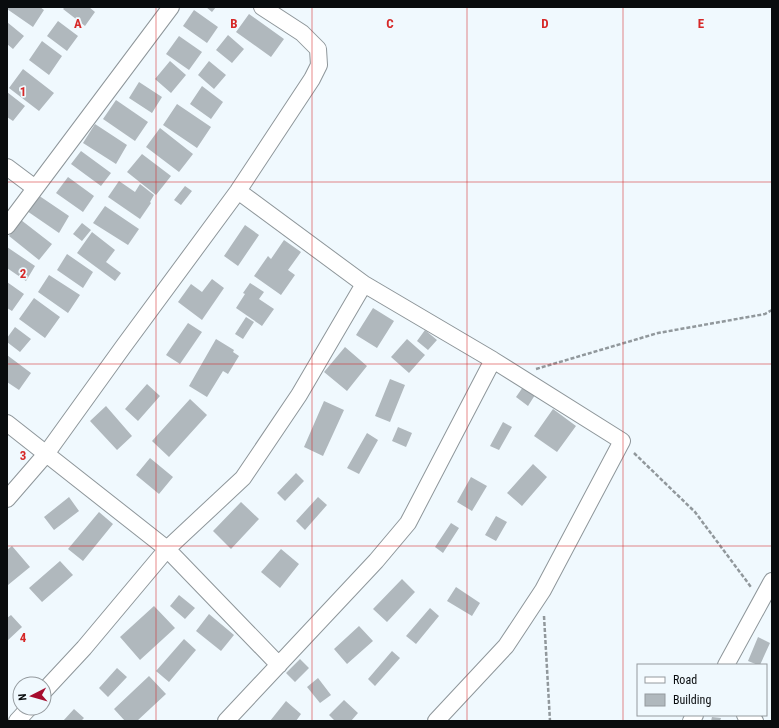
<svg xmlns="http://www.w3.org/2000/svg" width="779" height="728" viewBox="0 0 779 728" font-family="'Roboto Condensed',sans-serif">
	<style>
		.building { fill: #b0b8bd }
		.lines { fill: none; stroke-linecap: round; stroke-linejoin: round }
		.minor-casing { stroke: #8e969a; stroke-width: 18 }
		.path { stroke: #91989c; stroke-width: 2.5; stroke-dasharray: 4 2; stroke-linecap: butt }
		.minor { stroke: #fff; stroke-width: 16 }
		.grid { fill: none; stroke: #d62828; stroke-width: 1; stroke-opacity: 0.55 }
		.grid-label { font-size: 13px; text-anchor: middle; font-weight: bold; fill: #d62828; stroke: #f0f9fe; stroke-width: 3.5; stroke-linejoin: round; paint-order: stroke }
	</style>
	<rect width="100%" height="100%" fill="#f0f9fe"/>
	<path class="building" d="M7,7h33l4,3 -11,17 -26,-18z
		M65,7h24l6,5 -10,14 -22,-17z
		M206,7h10l-4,5z
		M194,10l24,17 -11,16 -24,-17z
		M249,14l35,25 -13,18 -35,-25z
		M58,21l20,15 -11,15 -20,-15z
		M7,22l17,14 -11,13 -6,-5z
		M228,35l16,14 -12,14 -16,-13z
		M179,36l23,16 -13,18 -23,-16z
		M42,41l20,15 -13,19 -20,-15z
		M170,61l16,14 -15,18 -16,-14z
		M209,61l17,14 -12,14 -16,-14z
		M23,69l31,24 -15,18 -30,-23z
		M139,82l23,15 -10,16 -23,-15z
		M202,86l21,16 -12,17 -21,-15z
		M7,92l18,14 -12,15 -6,-4z
		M116,100l32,22 -13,19 -32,-22z
		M177,104l34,23 -14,21 -34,-23z
		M95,124l32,21 -11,19 -33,-21z
		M160,128l33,26 -14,18 -33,-25z
		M81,151l30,22 -10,13 -30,-22z
		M142,154l29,22 -15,19 -29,-23z
		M68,177l26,19 -11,16 -27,-19z
		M119,181l16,11 5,-8 14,11 -4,7 1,1 -11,16 -32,-22z
		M185,186l7,5 -11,14 -7,-5z
		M38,195l31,21 -10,17 -32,-22z
		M105,206l34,23 -11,16 -35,-22z
		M21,220l31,24 -13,16 -30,-24z
		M82,223l9,7 -9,11 -9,-7z
		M245,225l14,10 -21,31 -14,-10z
		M92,232l23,18 -9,12 15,11 -6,8 -38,-28z
		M284,240l17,12 -13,18 7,5 -14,20 -27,-19 14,-20 3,3z
		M7,247l28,19 -9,15 -19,-13z
		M67,254l26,18 -10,16 -26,-18z
		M49,275l31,20 -12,18 -30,-21z
		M212,279l12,9 -22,32 -24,-18 13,-18 11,8z
		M7,282l17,12 -12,17 -5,-3z
		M250,283l14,9 -5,7 15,10 -12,17 -26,-18 9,-14 -2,-1z
		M34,298l26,19 -15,21 -26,-19z
		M373,308l21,13 -17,27 -21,-13z
		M246,317l8,5 -11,17 -8,-5z
		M188,323l14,9 -22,32 -14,-9z
		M15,327l16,12 -11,13 -13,-10v-4z
		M425,330l12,10 -9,10 -11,-9z
		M216,339l18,11 -1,2 6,4 -11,18 -5,-3 -16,26 -18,-11z
		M407,339l18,16 -16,18 -18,-16z
		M345,347l22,19 -20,25 -23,-19z
		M7,355l24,18 -12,17 -12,-8z
		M390,379l15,6 -15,37 -15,-6z
		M147,384l13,12 -22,25 -13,-12z
		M523,387l12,8 -7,11 -12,-9z
		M190,399l17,16 -38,42 -17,-16z
		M324,401l20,9 -21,46 -19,-9z
		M106,406l26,30 -15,14 -27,-29z
		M553,409l23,17 -19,26 -23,-16z
		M503,422l9,5 -13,23 -9,-4z
		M398,427l14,6 -6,14 -14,-6z
		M367,433l11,7 -19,34 -12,-6z
		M150,458l23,19 -14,17 -23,-19z
		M533,464l14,13 -25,29 -15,-13z
		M296,473l8,8 -19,20 -8,-8z
		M471,477l16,9 -15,25 -15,-9z
		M69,497l10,14 -25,19 -10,-13z
		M318,497l9,8 -22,25 -9,-9z
		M241,502l18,17 -28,30 -18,-18z
		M99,512l14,12 -30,37 -15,-12z
		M496,516l11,6 -11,19 -11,-6z
		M451,523l8,5 -16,25 -8,-6z
		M12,546l18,21 -22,18 -1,-1v-34z
		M281,549l18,15 -19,24 -19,-16z
		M60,561l13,14 -31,27 -13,-14z
		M402,579l13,13 -28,30 -14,-13z
		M456,587l24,16 -8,13 -25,-15z
		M179,595l16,13 -10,11 -15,-13z
		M154,606l21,22 -35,32 -20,-23z
		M430,608l9,8 -23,28 -10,-8z
		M209,614l25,21 -13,16 -25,-20z
		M11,615l11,12 -15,14v-23z
		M359,626l14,15 -26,23 -13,-15z
		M758,637l12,6 -10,22h-2l-10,-4z
		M184,639l12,11 -27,32 -13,-11z
		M392,651l8,7 -25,28 -7,-7z
		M300,659l9,9 -14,14 -9,-9z
		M117,668l10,9 -19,20 -9,-9z
		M149,676l17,18 -29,27h-12l-11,-12z
		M318,678l13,17 -11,8 -13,-16z
		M344,700l14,13 -7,8h-16l-6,-6z
		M286,701l15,13 -5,7h-26z
		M74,709l10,9 -3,3h-18z
		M712,717l9,1 -1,3h-9z"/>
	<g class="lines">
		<g class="minor-casing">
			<path id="minor" d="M7,167l28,21
				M238,191l126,93 129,76 129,81 -79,149 -37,56 -70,75
				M7,226l164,-219
				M7,423l160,126 112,116
				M7,499l39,-45 77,-107 115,-156 74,-112 7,-14 -1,-16 -16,-16 -40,-26
				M726,665l46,-84
				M44,691l40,-43 83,-99 76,-71 56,-83 65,-111
				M745,715l10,6
				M17,721l12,-13
				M226,721l150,-160 32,-38 85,-163
				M691,721l4,-6"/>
		</g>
		<path class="path" d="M536,369l122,-36 107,-19 7,-4
			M634,453l61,59 56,75
			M544,616l6,105"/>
		<use href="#minor" class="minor"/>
	</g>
	<path class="grid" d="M156,7v714M312,7v714M467,7v714M623,7v714M7,182h765M7,364h765M7,546h765"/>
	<g class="grid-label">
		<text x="78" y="28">A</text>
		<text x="234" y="28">B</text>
		<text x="390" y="28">C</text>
		<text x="545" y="28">D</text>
		<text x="701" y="28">E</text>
		<text x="23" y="96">1</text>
		<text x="23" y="278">2</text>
		<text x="23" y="460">3</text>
		<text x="23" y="642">4</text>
	</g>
	<rect width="779" height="728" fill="none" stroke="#090c0e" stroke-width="16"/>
	<rect x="637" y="664" width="130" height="52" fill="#f0f9fe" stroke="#949a9e"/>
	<rect x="645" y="677" width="20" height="6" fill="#ffffff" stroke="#949a9e"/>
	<text x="673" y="684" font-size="12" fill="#090c0e">Road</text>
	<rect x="645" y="694" width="20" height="12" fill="#b0b8bd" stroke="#949a9e"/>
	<text x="673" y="704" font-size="12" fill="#090c0e">Building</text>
	<g transform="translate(32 696) rotate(264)"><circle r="19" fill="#f0f9fe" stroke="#949a9e"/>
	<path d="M0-3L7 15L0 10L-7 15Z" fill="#a60c2e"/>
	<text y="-6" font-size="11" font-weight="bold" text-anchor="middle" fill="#090c0e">N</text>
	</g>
</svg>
